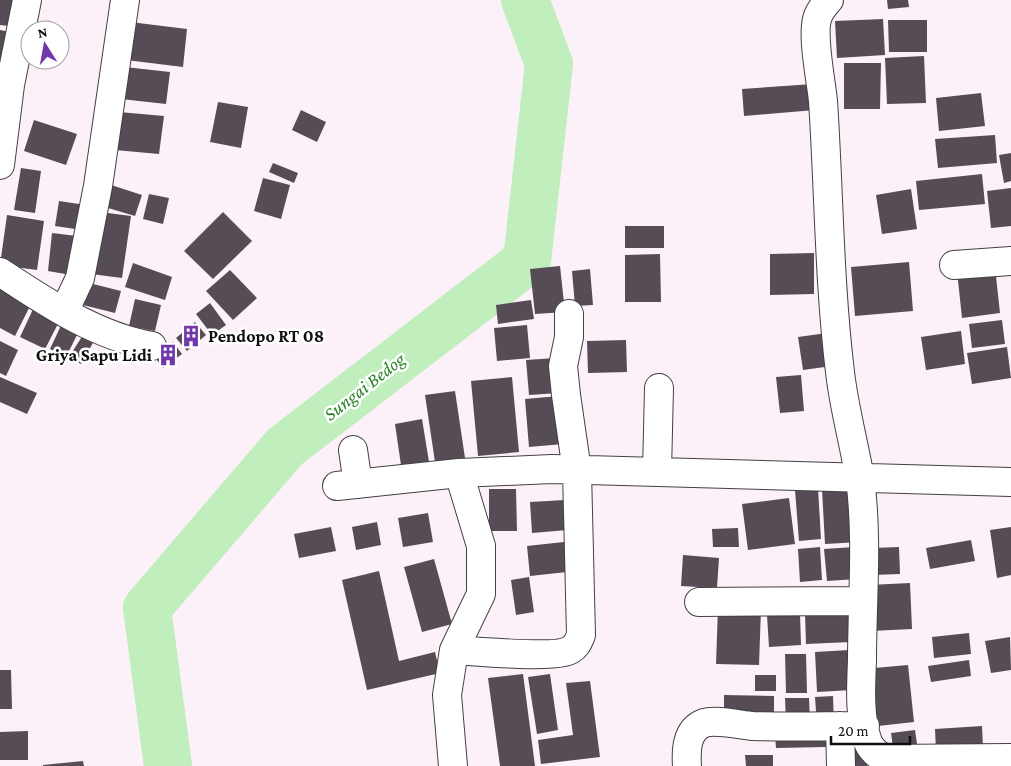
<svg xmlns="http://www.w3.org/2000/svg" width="1011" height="766" viewBox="0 0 1011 766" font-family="'Crimson Pro',serif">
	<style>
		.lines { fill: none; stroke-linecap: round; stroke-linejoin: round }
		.river { stroke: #c0eebc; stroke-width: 48 }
		.building { fill: #554c55 }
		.minor-casing { stroke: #414141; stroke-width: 30 }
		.minor { stroke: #fff; stroke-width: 28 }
		.labels { text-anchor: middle; stroke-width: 5; stroke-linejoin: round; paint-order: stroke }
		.poi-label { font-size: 18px; font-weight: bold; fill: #0e0e0e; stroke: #fff; text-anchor: start }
		.water-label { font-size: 19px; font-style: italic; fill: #288325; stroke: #fff }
	</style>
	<rect width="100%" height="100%" fill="#fdf1f9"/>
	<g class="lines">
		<path class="river" d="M168,766l-21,-158 138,-161 242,-186 22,-197 -24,-64"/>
	</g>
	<path class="building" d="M0,0h14l-5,26 -9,-1z
		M887,0h21l1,7 -21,2z
		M883,19l2,36 -48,3 -2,-37z
		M888,20h39v32h-38z
		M130,22l57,7 -4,38 -57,-7z
		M0,30l16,3 -16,36z
		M924,56l2,47 -39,1 -2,-46z
		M844,63h37l-1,46h-36z
		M125,67l45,5 -4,32 -45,-5z
		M813,84l2,26 -71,6 -2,-27z
		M981,93l4,33 -46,5 -3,-33z
		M218,102l30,5 -7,41 -31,-6z
		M301,110l25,12 -9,20 -25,-12z
		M119,112l45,4 -5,38 -44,-4z
		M34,120l43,14 -11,31 -42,-14z
		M995,135l2,28 -59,5 -3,-29z
		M1011,153v28l-7,2 -5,-28z
		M273,163l25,10 -4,10 -25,-11z
		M21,168l20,3 -6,42 -21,-3z
		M982,174l3,30 -66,6 -3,-29z
		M263,178l27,7 -9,34 -27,-8z
		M105,183l37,12 -7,21 -37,-11z
		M1011,188v38l-20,2 -4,-37z
		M911,189l6,40 -35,5 -6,-39z
		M149,194l20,4 -6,26 -20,-5z
		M59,201l27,4 -4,25 -27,-4z
		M100,212l31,4 -9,62 -31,-4z
		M223,212l29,29 -39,38 -29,-28z
		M7,215l37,6 -7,49 -37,-5z
		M625,226h39v22h-39z
		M52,233l25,3 -6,39 -23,-4z
		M814,253v41l-44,1v-41z
		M660,254l1,48h-36v-47z
		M909,262l4,49 -58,5 -4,-49z
		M133,263l39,14 -7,23 -40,-13z
		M560,266l5,46 -30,2 -5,-45z
		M995,267l5,46 -38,5 -5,-47z
		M590,269l3,36 -18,1 -3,-35z
		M230,270l27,28 -24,22 -27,-29z
		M89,283l32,8 -6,22 -32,-8z
		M0,289l31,15 -16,32 -15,-8z
		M135,299l26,6 -6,26 -26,-5z
		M531,300l3,19 -36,5 -2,-19z
		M210,303l16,22 -14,10 -16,-21z
		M35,305l26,13 -16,31 -25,-12z
		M64,319l17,8 -15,30 -16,-8z
		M1002,320l3,24 -33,4 -3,-24z
		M195,322l11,13 -19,16 -11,-13z
		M527,325l3,33 -33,3 -3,-33z
		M961,331l4,33 -39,6 -5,-33z
		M827,333l5,33 -29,4 -5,-33z
		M83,335l11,6 -13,23 -12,-7z
		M626,340l1,32 -39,1 -1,-32z
		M0,341l18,9 -12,26 -6,-3z
		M173,342l9,12 -19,14 -9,-12z
		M1007,347l4,31 -39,6 -5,-31z
		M556,358l3,35 -30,2 -3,-35z
		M801,375l3,36 -24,2 -4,-36z
		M0,377l37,16 -10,21 -27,-12z
		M512,377l7,75 -41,4 -7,-75z
		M455,391l10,67 -30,4 -10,-67z
		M559,396l4,48 -34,3 -4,-48z
		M422,419l8,49 -28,4 -7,-48z
		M857,487l3,55 -35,2 -3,-55z
		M818,488l3,51 -22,2 -4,-51z
		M489,489h27l1,42h-28z
		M789,498l6,46 -47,6 -6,-46z
		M565,500l2,30 -35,3 -2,-31z
		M428,513l5,29 -30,5 -5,-29z
		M377,522l4,23 -25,5 -4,-23z
		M331,527l5,24 -37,7 -5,-24z
		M1011,527v48l-14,3 -7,-48z
		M738,528l1,19h-26l-1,-18z
		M971,540l4,21 -45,8 -4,-21z
		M573,541l3,30 -46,5 -3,-30z
		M820,547l2,33 -22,2 -2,-33z
		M855,547l2,32 -30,2 -3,-32z
		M899,547l1,27 -28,1v-27z
		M683,555l36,3 -2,30 -36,-2z
		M434,559l18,65 -30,8 -18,-65z
		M379,571l20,90 36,-9 5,21 -73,17 -25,-110z
		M529,577l5,35 -18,3 -5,-35z
		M910,583l2,46 -41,2 -2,-46z
		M718,608l43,1 -2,56 -43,-1z
		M850,612l1,30 -45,2 -1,-30z
		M800,613l1,32 -32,2 -2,-32z
		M969,633l2,21 -37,4 -2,-21z
		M1010,637l1,33 -20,3 -6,-32z
		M849,650l3,40 -35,2 -2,-40z
		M785,654h21l1,39h-21z
		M969,660l2,16 -40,6 -3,-16z
		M908,665l6,57 -45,5 -6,-58z
		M0,670h11l1,39h-12z
		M523,674l12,92h-35l-12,-88z
		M550,674l8,56 -21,4 -9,-57z
		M755,675h21v16h-21z
		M590,681l10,76 -59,7 -3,-24 35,-5 -7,-52z
		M724,695l50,1v26l-50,-1z
		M833,696l1,29 -17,1 -2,-29z
		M785,698h24l1,24h-24z
		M982,726l1,22 -47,3 -1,-22z
		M915,730l3,21 -24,3 -3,-21z
		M28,731v29h-28v-28z
		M826,734v13l-50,1 -1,-13z
		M865,738l2,28h-22l-2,-27z
		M745,755h28v11h-27z
		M83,761l1,5h-41v-1z"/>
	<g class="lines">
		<g class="minor-casing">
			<path id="minor" d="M829,0c-4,5 -9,10 -11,16 -7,17 3,64 5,85 6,90 6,181 17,271 4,36 14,71 20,107 8,60 2,122 2,182 -1,24 -3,58 6,81 3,8 9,12 16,17l127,-1
				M0,165l10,-80 17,-85
				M954,265l57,-4
				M0,272c47,31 96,64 152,74
				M64,312l16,-34 18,-92 27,-186
				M353,450l5,34
				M657,472l2,-84
				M337,486l122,-13
				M699,602l164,-1
				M454,650c22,1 101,9 116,0 7,-4 8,-8 11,-15l-4,-164 -11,-76 -3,-29 6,-29v-23
				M840,726l1,40
				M453,766l-6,-71 7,-45 27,-56v-48l-22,-73 93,-4 459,13
				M687,766c-1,-15 -1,-36 17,-43 12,-4 36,2 49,3 37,1 75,0 112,0"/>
		</g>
		<use href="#minor" class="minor"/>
	</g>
	<defs>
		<g id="building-bare" transform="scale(1.725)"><path d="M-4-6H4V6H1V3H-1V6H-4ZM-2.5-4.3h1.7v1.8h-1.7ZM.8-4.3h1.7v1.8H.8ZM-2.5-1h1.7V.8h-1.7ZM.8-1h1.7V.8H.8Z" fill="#7138ac" stroke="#fff" stroke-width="2.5" paint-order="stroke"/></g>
	</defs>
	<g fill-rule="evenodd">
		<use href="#building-bare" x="191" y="336"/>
		<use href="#building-bare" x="168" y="355"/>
	</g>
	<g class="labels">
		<g class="poi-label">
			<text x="208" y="342">Pendopo RT 08</text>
			<text x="152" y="361" text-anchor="end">Griya Sapu Lidi</text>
		</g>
		<g class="water-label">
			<text transform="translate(364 386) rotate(-38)" y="7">Sungai Bedog</text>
		</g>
	</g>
	<g transform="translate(45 45) rotate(349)"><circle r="24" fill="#ffffff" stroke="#9f9f9f"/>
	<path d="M0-4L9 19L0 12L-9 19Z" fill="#7138ac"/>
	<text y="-8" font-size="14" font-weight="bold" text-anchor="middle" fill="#0e0e0e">N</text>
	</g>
	<path d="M831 736v8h79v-8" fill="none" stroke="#0e0e0e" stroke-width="2.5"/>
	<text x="838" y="736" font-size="15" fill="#0e0e0e" stroke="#ffffff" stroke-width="4" paint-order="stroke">20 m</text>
</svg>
